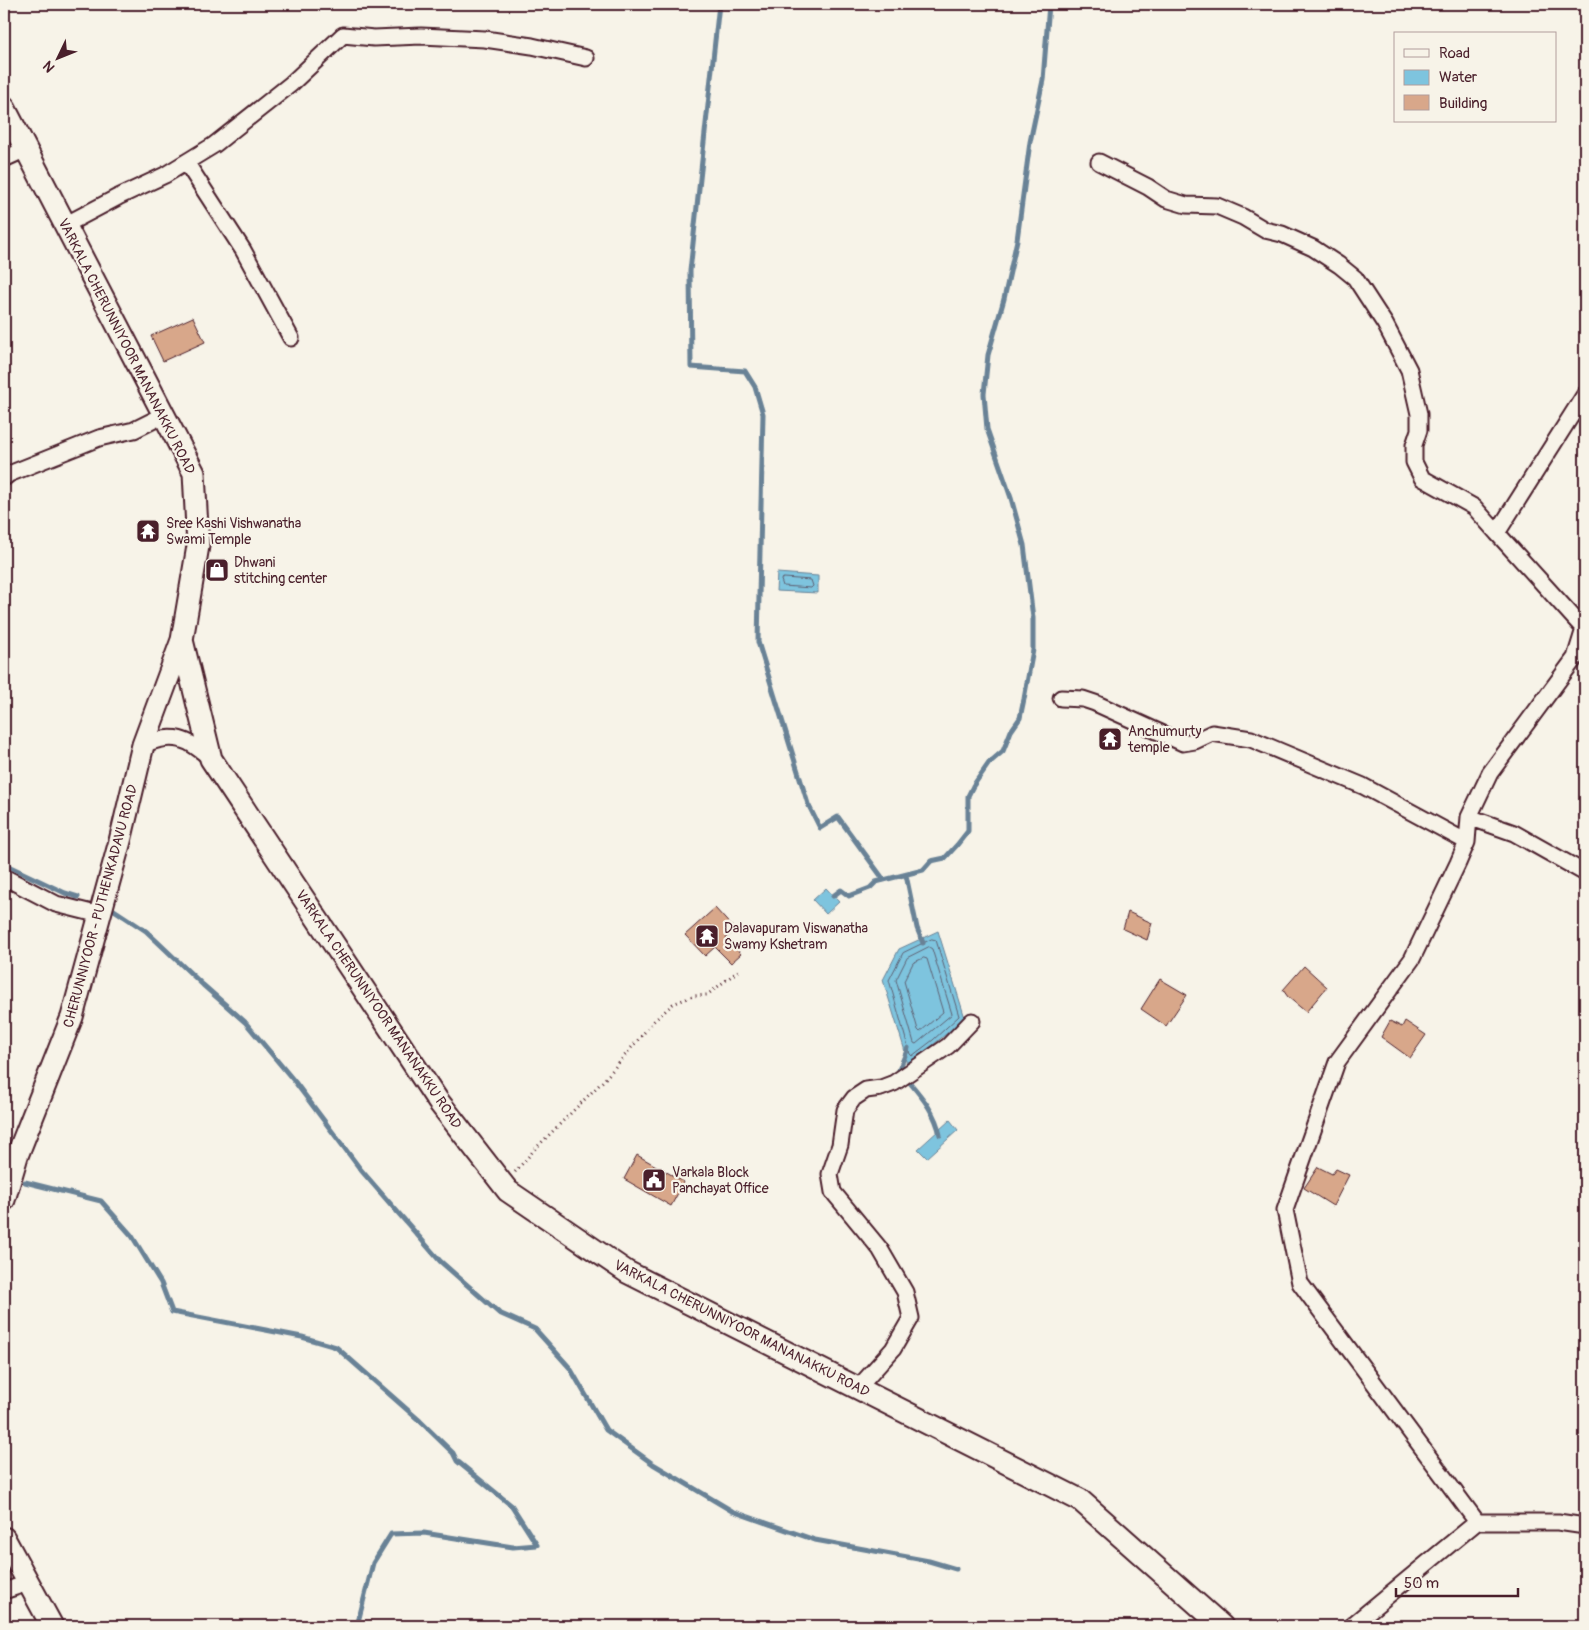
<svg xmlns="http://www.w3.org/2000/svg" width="1589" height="1630" viewBox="0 0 1589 1630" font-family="Pangolin,sans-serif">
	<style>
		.water { fill: #7ec4de; stroke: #698296 }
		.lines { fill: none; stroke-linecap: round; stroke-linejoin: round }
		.shore { stroke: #5f6173; stroke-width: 1 }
		.stream { stroke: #698296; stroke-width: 5 }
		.building { fill: #d8a78a; stroke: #4a1f2b }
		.street-casing { stroke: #4a1f2b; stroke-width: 19 }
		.secondary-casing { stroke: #4a1f2b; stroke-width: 25 }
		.path { stroke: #4a1f2b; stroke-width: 3; stroke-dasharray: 1 4; stroke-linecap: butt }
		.street { stroke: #f7f3e8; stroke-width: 15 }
		.secondary { stroke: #f7f3e8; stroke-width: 21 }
		.labels { text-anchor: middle; stroke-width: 4.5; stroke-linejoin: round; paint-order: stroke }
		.street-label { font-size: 14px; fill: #4a1f2b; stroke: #f7f3e8 }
		.poi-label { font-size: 14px; fill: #4a1f2b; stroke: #f7f3e8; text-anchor: start }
	</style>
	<rect width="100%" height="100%" fill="#f7f3e8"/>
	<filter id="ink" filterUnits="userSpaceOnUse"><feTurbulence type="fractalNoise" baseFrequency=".02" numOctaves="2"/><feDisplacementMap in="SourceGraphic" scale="10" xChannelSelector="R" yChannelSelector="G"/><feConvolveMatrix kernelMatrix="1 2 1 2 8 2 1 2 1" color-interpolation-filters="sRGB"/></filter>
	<g filter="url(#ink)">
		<path class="water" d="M777,573l41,3v17l-42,-2z
			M826,888l13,14 -13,12 -13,-14z
			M938,931l27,87 -58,49 -3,-19 -21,-68 16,-31z
			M950,1120l8,10 -31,28 -9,-9z"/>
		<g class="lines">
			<path class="shore" d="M784,578l27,2 2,6 -2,2 -28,-2 -2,-6z
				M932,939l4,1 23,76 -26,24 -21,16 -2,-2 -21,-74 14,-27z
				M929,947l3,2 20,65 -36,30 -2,-1 -18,-63 11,-22z
				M924,958l3,1 16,53 -23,20 -2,-2 -14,-49 9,-18z"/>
			<path class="stream" d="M719,4l-29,267 1,96 54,4 10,16 8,27 -5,228 50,162 12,24 18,-11 46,63
				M4,864l61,29 13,4
				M906,875l11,53 6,15
				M833,896l8,-6 8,6 21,-8 6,-6 47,-12 8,-9 14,-3 12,-13 11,-14v-35l5,-10 16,-23 14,-12 8,-20 9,-13 4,-19 9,-49v-32l-9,-73 -13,-47 -24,-69 -3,-35 4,-39 16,-56 13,-59 13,-98 13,-62 6,-76
				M108,906l38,25 57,54 42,37 50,60 66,88 79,91 59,52 36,16 35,39 36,62 47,34 79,47 83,29 114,21 27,8
				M903,1074l-4,-4 9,-22
				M906,1078c15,18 29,33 34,57
				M25,1182l76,19 31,35 29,47 11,29 130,25 34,10 84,74 33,32 4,8 55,45 25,39 -24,2 -89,-14 -33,1 -18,29 -16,63
				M271,1626h7"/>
		</g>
		<path class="building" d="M193,317l12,25 -42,19 -12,-25z
			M715,908l20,22 -9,8 15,16 -10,9 -16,-16 -10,9 -20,-21z
			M1128,912l24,11 -5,17 -24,-11z
			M1304,966l23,21 -21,25 -18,-15 -5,-7z
			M1160,979l27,16 -21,31 -25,-17z
			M1390,1021l12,6 3,-6 21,14 -16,23 -29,-21z
			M637,1155l47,27 -13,24 -47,-27z
			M1318,1167l14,7 4,-5 13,6 -16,31 -29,-18z"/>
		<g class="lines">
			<g class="street-casing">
				<path id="street" d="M4,159l22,-10
					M186,162l57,88 48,88
					M1099,162l49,25 18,12 20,6 31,1 26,11 22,13 17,4 31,14 26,17 16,13 30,46 24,46 10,44v16l-5,15v17l8,16 52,29 23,26
					M65,225l53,-28 47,-22 49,-30 77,-61 52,-49 31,3 47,-2 64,3 47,7 54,12
					M4,478l5,-4 90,-36 35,-8 30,-15
					M1061,698l22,1 12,4 88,40 12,-2 17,-8 39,6 112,47 104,56
					M143,745c30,-13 45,-7 68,14
					M1469,817l45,16 71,40
					M4,877l52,27 44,11
					M858,1388l35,-39 18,-31 -6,-26 -25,-43 -47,-57 -3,-18 10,-29 5,-35 9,-12 12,-8 15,-2 13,-5 54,-37 24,-25
					M1477,1522h81l27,4
					M4,1591l24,-8
					M1351,1626l126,-104 -177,-239 -15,-73 52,-148 75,-103 46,-96 9,-21 2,-25 21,-44 85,-115 9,-29 -87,-96 88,-139"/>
			</g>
			<g class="secondary-casing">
				<path id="secondary" d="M4,107l190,366 4,73 -16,94 29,119 227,342 70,90 119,81 453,228 142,126
					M4,1200l13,-44 55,-139 48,-176 23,-96 39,-105
					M4,1538l48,88"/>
			</g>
			<path class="path" d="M515,1172l20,-23 70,-70 49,-58 19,-17 20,-8 14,-1 31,-24"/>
			<use href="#street" class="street"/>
			<use href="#secondary" class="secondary"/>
		</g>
	</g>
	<defs>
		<g id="temple-square" transform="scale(1.25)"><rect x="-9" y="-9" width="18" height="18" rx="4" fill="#4a1f2b" stroke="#f7f3e8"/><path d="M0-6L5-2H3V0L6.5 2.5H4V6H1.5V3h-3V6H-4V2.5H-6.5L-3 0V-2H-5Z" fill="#fff"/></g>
		<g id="shop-square" transform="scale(1.25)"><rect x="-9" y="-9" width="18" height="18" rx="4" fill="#4a1f2b" stroke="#f7f3e8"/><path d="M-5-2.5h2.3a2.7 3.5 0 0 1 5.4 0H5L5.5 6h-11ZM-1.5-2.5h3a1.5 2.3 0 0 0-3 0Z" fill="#fff"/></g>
		<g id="civic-square" transform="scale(1.25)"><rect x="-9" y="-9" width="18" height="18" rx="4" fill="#4a1f2b" stroke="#f7f3e8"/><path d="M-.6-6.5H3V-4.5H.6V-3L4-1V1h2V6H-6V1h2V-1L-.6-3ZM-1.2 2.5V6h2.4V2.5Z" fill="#fff"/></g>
	</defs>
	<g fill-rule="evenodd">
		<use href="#temple-square" x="148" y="531"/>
		<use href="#shop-square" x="217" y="570"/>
		<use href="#temple-square" x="1110" y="739"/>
		<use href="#temple-square" x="707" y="936"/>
		<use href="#civic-square" x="654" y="1180"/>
	</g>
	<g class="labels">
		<g class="street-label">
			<text transform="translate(127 346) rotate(63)" y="5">VARKALA CHERUNNIYOOR MANANAKKU ROAD</text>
			<text transform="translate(100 906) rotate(-75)" y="5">CHERUNNIYOOR - PUTHENKADAVU ROAD</text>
			<text transform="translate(379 1009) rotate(56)" y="5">VARKALA CHERUNNIYOOR MANANAKKU ROAD</text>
			<text transform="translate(742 1328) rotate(27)" y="5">VARKALA CHERUNNIYOOR MANANAKKU ROAD</text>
		</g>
		<g class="poi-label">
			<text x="166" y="528">Sree Kashi Vishwanatha<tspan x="166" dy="16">Swami Temple</tspan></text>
			<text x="234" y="567">Dhwani<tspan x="234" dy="16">stitching center</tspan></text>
			<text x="1128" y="736">Anchumurty<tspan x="1128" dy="16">temple</tspan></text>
			<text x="724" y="933">Dalavapuram Viswanatha<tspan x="724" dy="16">Swamy Kshetram</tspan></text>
			<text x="672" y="1177">Varkala Block<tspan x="672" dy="16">Panchayat Office</tspan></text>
		</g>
	</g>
	<rect width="1589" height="1630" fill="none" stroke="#f7f3e8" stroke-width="20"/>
	<rect x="10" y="10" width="1569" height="1610" fill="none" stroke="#4a1f2b" stroke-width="2" filter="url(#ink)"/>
	<rect x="1394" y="32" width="162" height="90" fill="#f7f3e8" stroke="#b29e9c"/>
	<rect x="1404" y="49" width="25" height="8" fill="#f7f3e8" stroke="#b29e9c"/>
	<text x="1439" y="58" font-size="15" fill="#4a1f2b">Road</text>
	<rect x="1404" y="70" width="25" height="15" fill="#7ec4de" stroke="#b29e9c"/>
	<text x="1439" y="82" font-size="15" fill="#4a1f2b">Water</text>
	<rect x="1404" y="95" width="25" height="15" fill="#d8a78a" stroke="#b29e9c"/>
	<text x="1439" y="108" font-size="15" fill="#4a1f2b">Building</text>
	<g transform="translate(58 58) rotate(227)" stroke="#f7f3e8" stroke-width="4" paint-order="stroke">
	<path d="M0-4L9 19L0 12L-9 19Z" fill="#4a1f2b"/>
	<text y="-8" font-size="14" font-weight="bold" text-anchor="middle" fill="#4a1f2b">N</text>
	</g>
	<path d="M1396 1588v8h122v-8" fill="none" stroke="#4a1f2b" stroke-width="2.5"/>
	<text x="1404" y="1588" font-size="15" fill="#4a1f2b" stroke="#f7f3e8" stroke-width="4" paint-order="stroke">50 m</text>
</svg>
